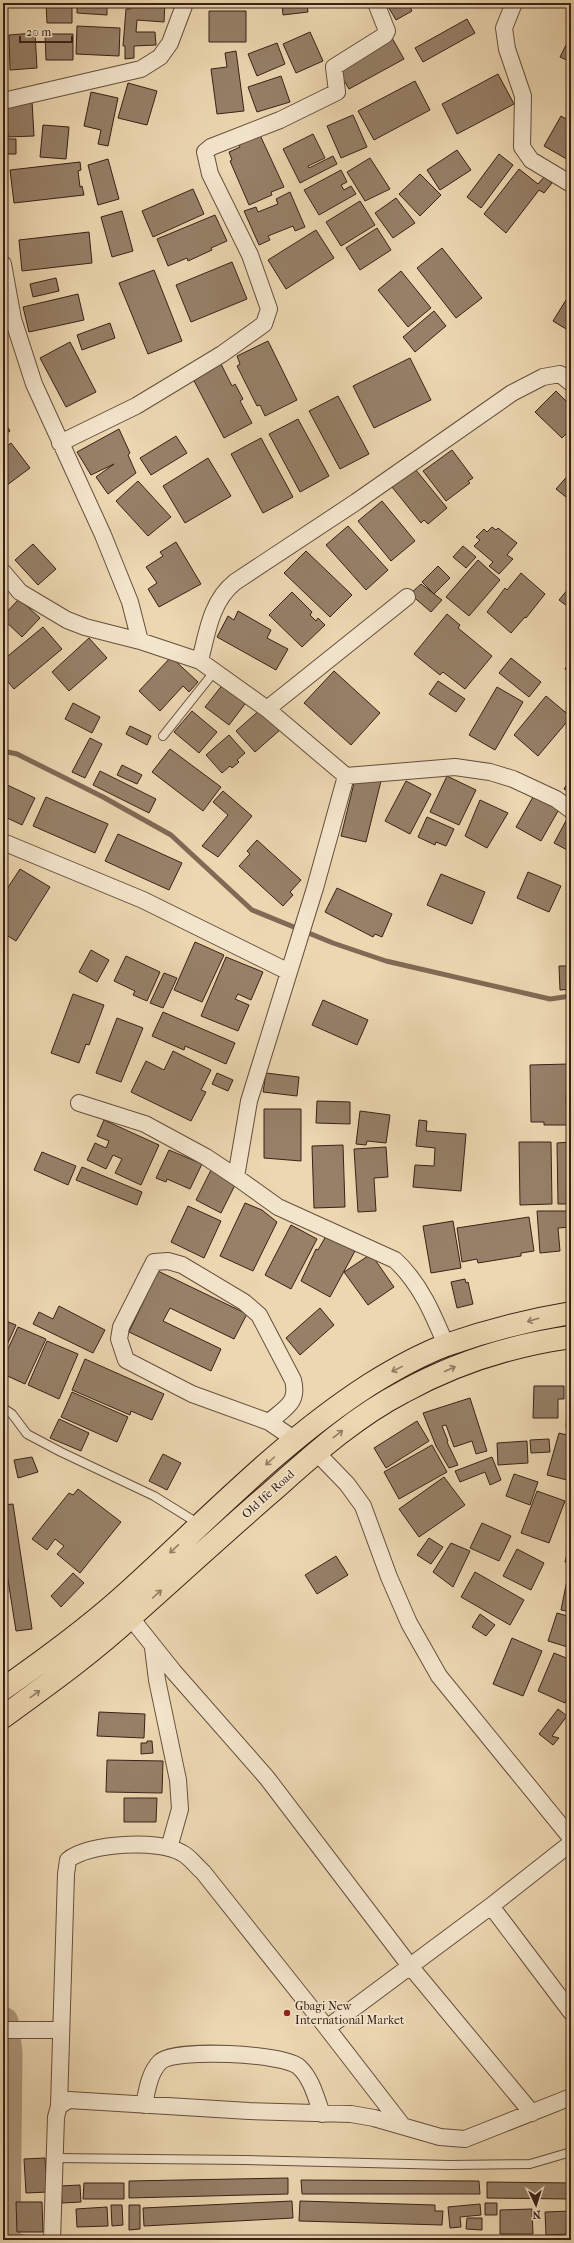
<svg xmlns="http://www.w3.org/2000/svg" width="574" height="2243" viewBox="0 0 574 2243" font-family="'IM FELL French Canon',serif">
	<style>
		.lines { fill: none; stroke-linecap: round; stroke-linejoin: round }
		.stream { stroke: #806955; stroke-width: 5 }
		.river { stroke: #af997d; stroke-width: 31 }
		.building { fill: #968068; stroke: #392118 }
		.lane-casing { stroke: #664e3e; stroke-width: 10 }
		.street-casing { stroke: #664e3e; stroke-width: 18 }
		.primary-casing { stroke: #392118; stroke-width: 24 }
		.lane { stroke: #f3e5cc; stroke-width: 8 }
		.street { stroke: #f3e5cc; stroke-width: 16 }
		.primary { stroke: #ecd7b1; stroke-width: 22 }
		.oneway { stroke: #927c64 }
		.poi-dot { fill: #8f2418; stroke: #f3e5cc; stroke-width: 1.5 }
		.labels { text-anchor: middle; stroke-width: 3.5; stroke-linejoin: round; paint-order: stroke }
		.street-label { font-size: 12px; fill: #392118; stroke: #f3e5cc }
		.poi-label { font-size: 12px; fill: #392118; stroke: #f3e5cc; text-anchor: start }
	</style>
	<rect width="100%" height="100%" fill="#ecd7b1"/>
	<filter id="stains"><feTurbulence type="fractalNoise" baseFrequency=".005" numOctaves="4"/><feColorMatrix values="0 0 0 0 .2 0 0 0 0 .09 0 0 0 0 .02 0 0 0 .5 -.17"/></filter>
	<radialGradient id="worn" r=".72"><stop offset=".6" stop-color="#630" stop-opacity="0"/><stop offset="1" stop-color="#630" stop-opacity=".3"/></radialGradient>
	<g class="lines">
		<path class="stream" d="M3,751l14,3 86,43 68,38 81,75 81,33 53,18 164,38 21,-3"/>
		<path class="river" d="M3,2022l4,30 -2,188"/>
	</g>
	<path class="building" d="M3,3h27v1l-27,1z
		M46,3h26v20h-25z
		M77,3h30v12l-30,-2z
		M130,3h35l-1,19 -27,-2 -1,12h19l1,13 -22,1v12l-9,1v-13h-2l3,-37h4z
		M282,3h25l1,9 -25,3z
		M386,3h22l4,8 -16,9z
		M209,11h37v31h-37z
		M467,19l8,14 -52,29 -8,-14z
		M77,26l43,2 -1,28 -43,-2z
		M388,31l16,28 -55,30 -16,-28z
		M310,32l13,29 -27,12 -13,-29z
		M35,33l2,35 -27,2 -1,-35z
		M45,34h28v26h-27z
		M571,35v27l-11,-5z
		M277,43l8,21 -28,12 -9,-22z
		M236,51l8,60 -27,3 -6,-45 16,-2 -2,-14z
		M498,74l16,30 -57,30 -15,-30z
		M281,76l9,26 -33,10 -9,-25z
		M415,81l15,29 -56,30 -16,-29z
		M128,83l29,8 -10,34 -29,-7z
		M91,92l27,6 -10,48 -10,-2 3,-14 -17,-4z
		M32,101l2,35 -26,1 -2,-34z
		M353,115l14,32 -26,11 -14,-32z
		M561,116l10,6 -1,39 -26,-15z
		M43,125l26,2 -3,32 -26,-2z
		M259,133l25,54 -13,5 1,3 -23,10 -19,-44 2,-1 -3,-8 11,-5 -2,-4z
		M313,134l12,24 -17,8 1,2 24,-12 4,8 -37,19 -17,-34z
		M3,139h13v15h-13z
		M457,150l14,20 -31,20 -13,-20z
		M499,154l14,11 -32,43 -14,-11z
		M370,158l20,31 -25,12 -18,-29z
		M108,159l11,40 -21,6 -10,-40z
		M80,162l1,8 -3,1 2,16 2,-1 2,9 -70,8 -4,-33z
		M519,169l19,15 6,-7 8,6 -8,10 -5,-3 -33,43 -22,-19z
		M341,170l6,12 -6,3 3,5 7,-4 5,8 -37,21 -15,-25z
		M420,174l21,21 -21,21 -21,-22z
		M193,189l11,25 -51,23 -11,-26z
		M290,192l15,35 -10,4 -2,-5 -25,10 2,4 -11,5 -15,-34 12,-4 2,5 20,-8 -2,-5z
		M396,198l19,25 -22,15 -18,-25z
		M360,201l15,24 -34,21 -15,-24z
		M122,211l11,40 -21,6 -11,-40z
		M215,215l12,26 -16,7 1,2 -24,11 -1,-3 -19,8 -11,-27z
		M377,228l14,22 -31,20 -14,-22z
		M316,230l18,28 -48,31 -18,-29z
		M89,232l3,31 -70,8 -3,-31z
		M442,248l40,50 -26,20 -39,-50z
		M232,262l15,37 -56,23 -15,-37z
		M154,270l28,71 -34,13 -29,-71z
		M401,271l30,37 -23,19 -30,-37z
		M56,278l3,13 -26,6 -3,-13z
		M571,292v40l-18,-11z
		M78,294l6,26 -55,12 -6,-25z
		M434,311l12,15 -31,26 -12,-15z
		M110,323l5,15 -33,12 -5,-15z
		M268,341l29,59 -32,16 -5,-11 -3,1 -20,-40 3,-2 -3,-8z
		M70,342l26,50 -30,15 -26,-49z
		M410,358l21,42 -57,28 -21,-42z
		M220,362l12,24 3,-2 8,15 -3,2 12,22 -28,15 -32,-61z
		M556,391l15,15v23l-9,9 -27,-26z
		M338,396l31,58 -29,15 -31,-58z
		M298,419l31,57 -29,16 -31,-58z
		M3,420l7,11 -7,4z
		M119,429l11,24 -2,2 8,18 -28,21 -12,-17 18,-13 -23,11 -14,-23z
		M176,436l11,17 -36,22 -11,-17z
		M261,438l32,59 -30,16 -32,-59z
		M11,443l19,25 -27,20v-39z
		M452,450l21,28 -5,3 2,2 -24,18 -23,-30z
		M208,458l23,38 -46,27 -22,-37z
		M415,469l32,39 -19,16 -4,-4 -3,3 -29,-36z
		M571,472v29l-15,-12z
		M138,481l33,36 -23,19 -32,-35z
		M382,501l33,40 -24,20 -33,-40z
		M348,526l40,44 -22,20 -40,-45z
		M492,527l4,3 2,-2 19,15 -10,12 6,4 -14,15 -10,-8 4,-4 -19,-16 6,-6 -4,-3 8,-8 3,3z
		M176,542l25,42 -42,23 -11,-18 9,-6 -11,-16 17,-11 -3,-4z
		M33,544l23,25 -18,16 -23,-25z
		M463,546l13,11 -10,11 -13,-11z
		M306,551l46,44 -22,22 -46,-44z
		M478,560l22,20 -31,36 -23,-19z
		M438,566l12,12 -16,16 -12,-12z
		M521,573l24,21 -19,24 -1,-1 -14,16 -24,-21 18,-24 2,2z
		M421,584l21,16 -11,12 -21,-18z
		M569,588l2,2v19l-12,-9z
		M292,592l20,20 -2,3 6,6 2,-3 7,7 -23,22 -33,-32z
		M19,599l21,19 -18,19 -19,-18v-3z
		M238,611l33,19 -4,8 21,11 -12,21 -59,-33 11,-21 6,4z
		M447,614l13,11 -2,3 34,28 -27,33 -22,-17 -3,3 -26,-21z
		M43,627l19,22 -48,40 -11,-13v-16z
		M89,638l18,20 -38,33 -17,-19z
		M3,646l4,5 -4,3z
		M171,657l27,25 -9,10 -6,-6 -23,25 -21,-20z
		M511,658l30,24 -12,15 -30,-24z
		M571,660v13l-6,-4z
		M334,671l46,42 -29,32 -47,-42z
		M438,681l27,18 -9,13 -27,-18z
		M224,683l24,17 -19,25 -24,-18z
		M497,687l26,15 -28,48 -26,-15z
		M546,696l25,21 -33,39 -24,-21z
		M73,703l27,14 -8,16 -27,-14z
		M261,709l19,21 -25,22 -19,-21z
		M192,711l25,21 -18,21 -25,-21z
		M130,726l21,10 -4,9 -21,-11z
		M229,735l16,18 -8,7 2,2 -7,6 -2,-2 -8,7 -16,-18z
		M90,738l12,6 -17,34 -13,-6z
		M170,749l51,38 -18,24 -51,-39z
		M122,765l20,10 -5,9 -20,-9z
		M100,771l56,28 -7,14 -56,-28z
		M356,775l25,6 -15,61 -25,-6z
		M447,776l29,14 -17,35 -29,-13z
		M571,777v16l-7,-4z
		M406,781l25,13 -21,40 -25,-13z
		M3,783l32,15 -13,27 -19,-9z
		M537,790l25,14 -21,37 -25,-14z
		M223,791l29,25 -34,41 -16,-11 26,-31 -15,-13z
		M46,797l62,27 -13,29 -62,-27z
		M480,800l28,13 -21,35 -22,-12z
		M427,817l27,12 -8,17 -10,-4 -1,3 -17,-8z
		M567,819l4,2v31l-17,-9z
		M118,834l64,29 -13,27 -64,-29z
		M257,840l44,40 -11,12 3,3 -10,11 -44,-40 11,-12 -3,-3z
		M20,869l30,18 -34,54 -13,-8v-38z
		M528,872l33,14 -12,26 -32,-14z
		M441,874l44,18 -13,32 -45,-19z
		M337,888l55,26 -10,23 -7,-3 -2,3 -48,-25z
		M195,942l29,13 -22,47 -28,-12z
		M91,950l18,10 -12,22 -18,-10z
		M126,956l34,16 -13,29 -14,-6 2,-4 -21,-10z
		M226,957l37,15 -12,28 -13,-6 -3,5 14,6 -11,26 -37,-15z
		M571,961v28l-11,1 -1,-24h9v-4z
		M164,973l13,5 -14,30 -13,-5z
		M73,994l31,11 -15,40 -3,-1 -7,19 -28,-10z
		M323,1000l45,20 -11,25 -45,-20z
		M163,1012l72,31 -9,21 -41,-18 -1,4 -32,-14z
		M117,1018l26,10 -22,54 -25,-9z
		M173,1051l38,19 -10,20 5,2 -15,29 -60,-29 15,-31 18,9z
		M569,1064v31h-3l1,30h-23v-3h-13l-1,-57z
		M217,1073l16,7 -5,11 -16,-7z
		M266,1073l33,4 -2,19 -34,-4z
		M317,1101l33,1v22l-34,-1z
		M264,1109h37v52l-37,-3z
		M360,1111l30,4 -4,28 -19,-2 -1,4 -10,-1z
		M104,1120l55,25 -18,40 -26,-12 7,-14 -9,-4 -7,14 -19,-9 8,-17 11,5 3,-7 -12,-5z
		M419,1120l8,1 -1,10 40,3 -5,57 -48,-4 2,-22 19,1 1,-18 -19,-2z
		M519,1142h32l1,62 -32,1z
		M571,1142v62h-13l-1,-61z
		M343,1145l2,62 -31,1 -2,-62z
		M386,1147l2,30 -14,1 2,33 -18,1 -4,-63z
		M169,1150l33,14 -12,25 -23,-10 -1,3 -10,-4z
		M42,1152l34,14 -8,19 -34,-15z
		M82,1167l60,25 -5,13 -61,-25z
		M211,1170l25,13 -15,30 -25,-13z
		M245,1203l17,7 15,12 -24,49 -33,-15z
		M188,1206l33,15 -17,37 -33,-16z
		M537,1211h34v16l-13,1 2,23 -20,2z
		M529,1217l5,34 -13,2v3l-43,7 -1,-4 -15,3 -5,-34z
		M453,1221l8,47 -30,5 -8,-47z
		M291,1225l26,14 -26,50 -26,-14z
		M326,1236l29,15 -25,46 -29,-16 15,-32 2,1z
		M371,1254l23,33 -26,18 -24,-33z
		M158,1271l89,43 -13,25 -64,-31 -7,13 58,28 -10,22 -82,-39z
		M465,1279l1,4 2,-1 5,22 -16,4 -6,-26z
		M59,1306l46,24 -12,23 -60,-29 6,-12 14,7z
		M320,1308l14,17 -34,30 -14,-17z
		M3,1320l13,5 -13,29z
		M18,1327l28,12 -21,45 -22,-10v-14z
		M47,1341l31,13 -19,45 -31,-14z
		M85,1359l79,35 -12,26 -21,-9 -1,4 -58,-25z
		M570,1371h1v56h-5z
		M534,1386h30v13h-6v19h-25z
		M72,1392l56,25 -11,25 -56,-25z
		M470,1398l17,53 -11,3 -4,-13 -18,6 -8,-22 -4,1 6,15 -1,1 11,23 -9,3 -13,-22 -13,-33z
		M59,1419l30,14 -8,18 -31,-13z
		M417,1421l12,20 -43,27 -12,-20z
		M559,1433l12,3v45l-24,-6z
		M549,1439l1,13 -19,1 -1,-13z
		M527,1441l1,22 -30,2 -1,-22z
		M432,1445l15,27 -48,27 -15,-27z
		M3,1448l3,23h-3z
		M163,1454l18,9 -14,27 -18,-9z
		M32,1457l6,15 -20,6 -4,-18z
		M492,1457l9,23 -11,5 -5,-13 -25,10 -5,-11z
		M514,1474l24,8 -8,23 -24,-9z
		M444,1477l21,28 -46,32 -20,-28z
		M78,1489l43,33 -41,51 -23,-19 7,-8 -9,-7 -8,11 -15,-11 37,-46 4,2z
		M537,1491l28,10 -16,42 -28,-10z
		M13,1504l19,125 -16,2 -13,-83v-43z
		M482,1523l29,13 -12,25 -29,-13z
		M429,1538l14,9 -12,17 -14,-9z
		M571,1538v26l-6,-2z
		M451,1543l19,8 -17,36 -20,-15z
		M517,1549l27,14 -13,27 -28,-14z
		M336,1556l12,19 -31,19 -12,-19z
		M475,1572l49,28 -14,25 -49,-28z
		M73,1573l11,10 -23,24 -10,-11z
		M567,1580l4,1v31l-10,-2z
		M557,1613l14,4v31l-23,-7z
		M480,1614l15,11 -9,11 -14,-9z
		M3,1632l3,13 -3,1z
		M512,1638l30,13 -19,45 -30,-12z
		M554,1653l17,7v28l-6,15 -27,-12z
		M558,1709l9,7 -15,20 7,2 -6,7 -14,-11z
		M99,1712l46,2 -1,24 -47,-2z
		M147,1741h5l1,12 -12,1v-11h6z
		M571,1747v12h-2z
		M107,1760l56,1 -1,32 -56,-1z
		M124,1798h33l-1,24h-32z
		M45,2158l2,34 -21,1 -2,-34z
		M288,2178v16l-159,4v-17z
		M301,2180l178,1 1,13h-178z
		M487,2182l84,1v16l-84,-1z
		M84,2183h40v16h-41z
		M80,2185l1,17 -19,1 -1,-17z
		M292,2201l1,17 -149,8 -1,-18z
		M300,2201l135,4v6h8l-1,14 -143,-4z
		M16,2202h26l1,30h-26z
		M485,2203h12v12h-12z
		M480,2204l1,11 -21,2 1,10 -11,1 -2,-21z
		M111,2205h11l1,20 -11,1z
		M129,2205h11v24l-11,1z
		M107,2207l1,19 -31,1 -1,-18z
		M532,2209l1,25h-33v-24z
		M571,2211v23l-25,1 -1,-23z
		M467,2218h15v12l-16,-1z
		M21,2235l24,2 -1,3h-24z"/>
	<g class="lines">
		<g class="lane-casing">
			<path id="lane" d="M163,736l51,-64
				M3,1408l9,6 15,20 34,18 93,44 45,28
				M54,2158l191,2 205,5 80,-1 41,-12"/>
		</g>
		<g class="street-casing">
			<path id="street" d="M514,3l-10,25 3,21 16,47 -1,51 9,13 40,24
				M3,101l138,-32 19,-12 10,-14 15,-40
				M3,264l10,55 21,65 69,151 27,67 10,39
				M60,443l76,-37 86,-52 42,-30 5,-15 -19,-54 -40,-81 -5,-22 6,-5 69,-27 57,-28 -3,-25 51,-32 2,-4 -11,-28
				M3,572l17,20 47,28 18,7 55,14 60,20 67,48 79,67 -31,112 -66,213 -13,76 42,30 117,53c25,23 38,54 51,85
				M200,661c7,-28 11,-60 35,-79l121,-80 156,-109 31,-16 17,-3 11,9
				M267,709l140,-112
				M346,776l109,-9 35,5 23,7 43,20 15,11
				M3,842l140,58 144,71
				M79,1103l66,21 61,33 30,20
				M269,1422c16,-14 30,-19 24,-42l-34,-65 -15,-13 -62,-37 -14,-4 -14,1 -33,65 -2,12 7,21 66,34 77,28 25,17
				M316,1452l31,32 16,22 26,71 20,46 30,53 132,162
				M131,1618l43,54 93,106 143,188 122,147
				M153,1648l4,32 21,100 2,29 -11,39
				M491,1906l80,106
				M3,2030h58
				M144,2105c3,-14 5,-32 16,-43 14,-14 124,-9 139,5 13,12 17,31 23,47
				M59,2106l7,-232 2,-14c20,-17 91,-21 114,-7 8,4 14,13 21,19l124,156
				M402,2125l-75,-97 164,-122 80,-63
				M52,2240l4,-123 3,-11 10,-6 180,11 102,3 23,4 66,19 25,2 106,-42"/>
		</g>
		<g class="primary-casing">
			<path id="primary" d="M3,1689c40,-28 80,-57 116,-89 82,-73 157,-155 250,-215 24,-15 51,-30 77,-40 40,-14 83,-25 125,-32
				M3,1717c44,-32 89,-64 129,-101 46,-41 92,-83 138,-123 42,-37 83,-75 133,-101 51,-28 110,-47 168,-55"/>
		</g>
		<use href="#lane" class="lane"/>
		<use href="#street" class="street"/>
		<use href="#primary" class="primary"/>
	</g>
	<defs><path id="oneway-shaft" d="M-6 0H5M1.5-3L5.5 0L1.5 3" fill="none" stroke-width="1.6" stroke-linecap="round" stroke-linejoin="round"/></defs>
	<g class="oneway">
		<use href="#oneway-shaft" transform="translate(533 1320) rotate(164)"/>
		<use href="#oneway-shaft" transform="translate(397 1369) rotate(154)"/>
		<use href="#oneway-shaft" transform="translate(450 1369) rotate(-24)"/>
		<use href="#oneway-shaft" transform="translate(338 1434) rotate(-38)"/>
		<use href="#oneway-shaft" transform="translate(270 1461) rotate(138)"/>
		<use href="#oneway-shaft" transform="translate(174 1549) rotate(137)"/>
		<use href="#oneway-shaft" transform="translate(157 1594) rotate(-42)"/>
		<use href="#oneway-shaft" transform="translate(35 1694) rotate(-36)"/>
	</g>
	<circle class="poi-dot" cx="287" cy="2013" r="4"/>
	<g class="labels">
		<g class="street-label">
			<text transform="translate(268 1494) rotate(-42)" y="4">Old Ife Road</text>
		</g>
		<g class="poi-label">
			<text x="295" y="2010">Gbagi New<tspan x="295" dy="14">International Market</tspan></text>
		</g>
	</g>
	<rect width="574" height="2243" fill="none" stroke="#ecd7b1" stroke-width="16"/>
	<rect x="4" y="4" width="566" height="2235" fill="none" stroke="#392118" stroke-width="2"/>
	<rect x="8" y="8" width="558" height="2227" fill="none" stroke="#392118"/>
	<g transform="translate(536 2205) rotate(176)" stroke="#f3e5cc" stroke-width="3" paint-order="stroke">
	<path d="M0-3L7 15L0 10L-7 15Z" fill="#392118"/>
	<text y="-6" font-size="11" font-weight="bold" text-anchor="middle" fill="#392118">N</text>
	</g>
	<path d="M20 36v6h52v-6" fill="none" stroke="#392118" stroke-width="2"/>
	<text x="26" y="36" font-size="12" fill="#392118" stroke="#f3e5cc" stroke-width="3" paint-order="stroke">20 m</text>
	<rect width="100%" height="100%" filter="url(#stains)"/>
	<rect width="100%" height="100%" fill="url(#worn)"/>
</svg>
